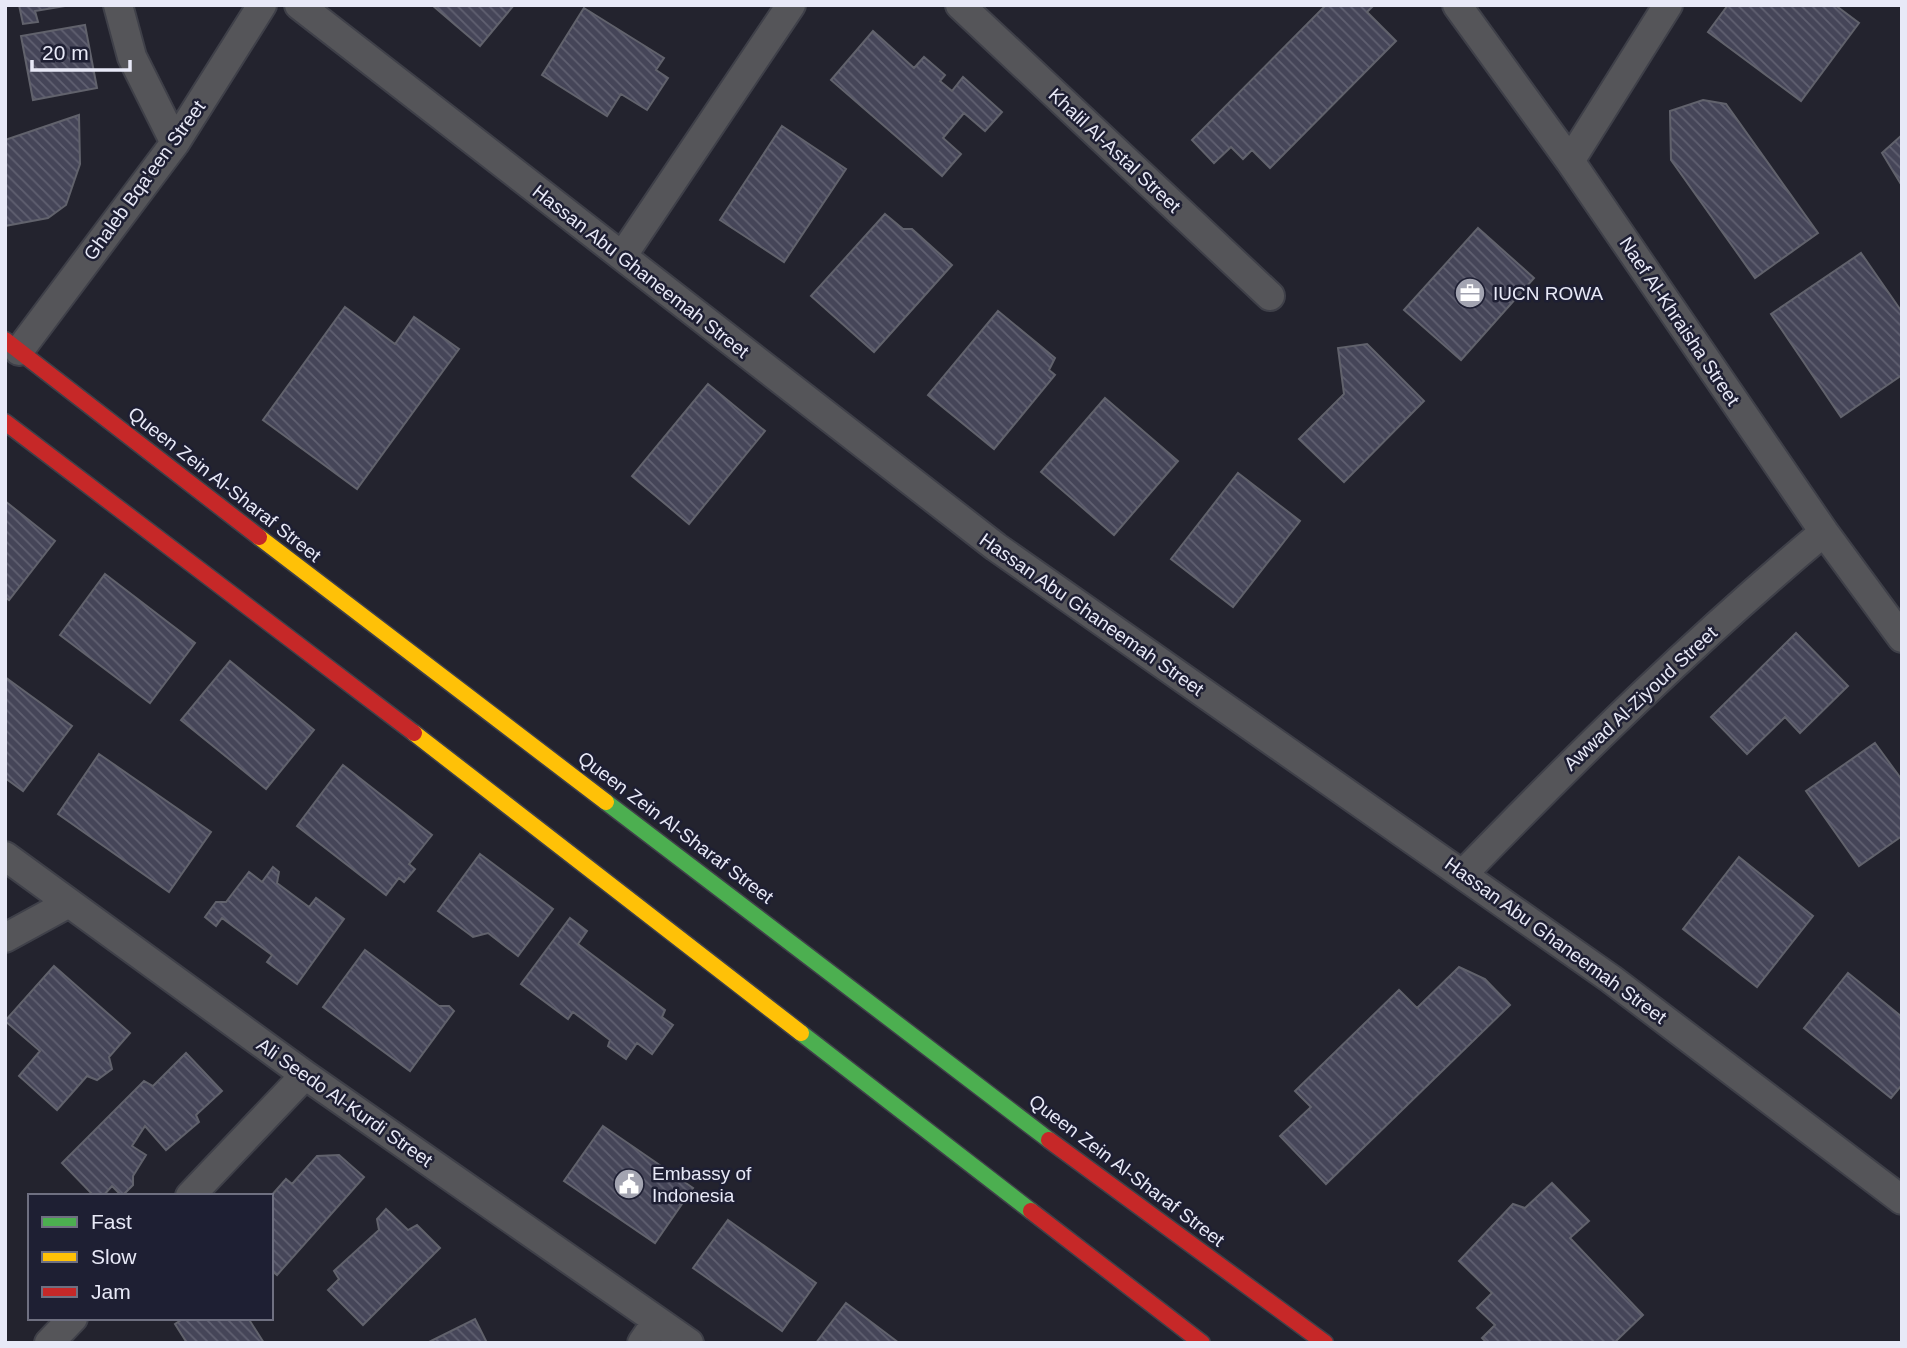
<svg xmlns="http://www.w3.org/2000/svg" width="1907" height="1348" viewBox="0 0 1907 1348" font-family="Arial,sans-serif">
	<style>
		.building { fill: url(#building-back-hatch); stroke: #61626c; stroke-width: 2 }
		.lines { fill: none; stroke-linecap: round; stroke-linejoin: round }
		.street-casing { stroke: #3f4049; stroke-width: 32 }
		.fast-casing { stroke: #3f4049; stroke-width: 19 }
		.slow-casing { stroke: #3f4049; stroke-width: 19 }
		.jam-casing { stroke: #3f4049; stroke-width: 19 }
		.street { stroke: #555559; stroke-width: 28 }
		.fast { stroke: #4caf50; stroke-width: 16 }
		.slow { stroke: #ffc107; stroke-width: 16 }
		.jam { stroke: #c62828; stroke-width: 16 }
		.labels { text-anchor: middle; stroke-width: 5; stroke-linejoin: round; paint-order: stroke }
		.street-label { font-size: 19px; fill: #e8e9f7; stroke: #1e1f33 }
		.poi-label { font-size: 19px; fill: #e8e9f7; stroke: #1e1f33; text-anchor: start }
	</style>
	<defs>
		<pattern id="building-back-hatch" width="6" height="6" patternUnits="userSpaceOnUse" patternTransform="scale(1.75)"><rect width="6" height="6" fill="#454558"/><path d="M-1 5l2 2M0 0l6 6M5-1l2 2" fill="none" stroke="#606071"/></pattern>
	</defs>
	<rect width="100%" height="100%" fill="#23232e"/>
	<path class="building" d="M19,5h52l-36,6 3,11 -15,2z
		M432,5h82l-34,41z
		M1326,5h48l-7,7 29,29 -126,127 -18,-18 -9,9 -12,-12 -17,16 -22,-23z
		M1728,5h107l24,18 -58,78 -93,-69z
		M584,8l80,50 -8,12 12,8 -21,32 -26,-16 -14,22 -65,-41z
		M85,25l12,63 -64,12 -12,-64z
		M873,31l41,37 10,-11 21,18 -5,6 12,10 11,-14 39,35 -17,19 -21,-18 -21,25 18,16 -19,22 -111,-96z
		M1703,100l23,4 92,129 -63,45 -84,-118 -1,-49z
		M79,115l1,49 -14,41 -18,13 -43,8v-86z
		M782,126l64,43 -62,93 -64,-42z
		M1902,135v51l-20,-33z
		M885,214l18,15h9l40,36 -78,87 -63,-56z
		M1478,228l56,50 -73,82 -57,-50z
		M1861,253l41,59v63l-61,42 -70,-103z
		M345,307l50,37 19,-27 45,32 -102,140 -94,-69z
		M998,311l57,47 -6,12 6,5 -61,74 -66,-54z
		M1367,344l57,57 -80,81 -45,-43 45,-45 -6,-46z
		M708,384l57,47 -76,93 -57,-48z
		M1105,398l73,63 -64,74 -73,-63z
		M1238,473l62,48 -67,86 -62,-48z
		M5,501l50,40 -46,59 -4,-3z
		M105,574l90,69 -45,60 -90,-68z
		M1796,633l52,53 -48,47 -15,-16 -38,37 -36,-37z
		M230,661l84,69 -48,59 -85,-69z
		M5,677l67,49 -49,65 -18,-13z
		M1875,743l27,37v56l-43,30 -53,-75z
		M99,754l112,78 -42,60 -111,-78z
		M343,765l89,70 -23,29 6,5 -11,13 -5,-4 -13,17 -89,-69z
		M480,854l73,55 -35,47 -30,-23 -15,4 -35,-26z
		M1739,857l74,59 -56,71 -74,-58z
		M273,867l6,5 -2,11 32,24 7,-9 28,21 -47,65 -30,-22 5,-7 -50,-37 -6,8 -11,-9 11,-15h10l23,-30 13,10z
		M570,918l17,13 -9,13 87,66 -3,7 11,8 -21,29 -15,-11 -11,16 -18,-13 2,-6 -37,-28 -5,7 -47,-35z
		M365,950l74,56h10l5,5 -44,60 -87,-64z
		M54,966l76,67 -21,24 3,12 -15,11 -10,-4 -30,34 -38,-34 21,-25 -35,-30z
		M1459,967l26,12 25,26 -184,179 -46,-48 31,-29 -16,-16 104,-101 18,18z
		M1848,973l54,44v68l-11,13 -87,-70z
		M186,1053l36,38 -26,24 3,7 -33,28 -21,-24 -13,20 14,9 -13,21v9l-11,11 -10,-10 -9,10h-9l-32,-33 82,-82 9,5z
		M603,1126l90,62 -38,55 -91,-62z
		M339,1155l25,22 -87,98 -6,-5v-74l15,-17 6,5 25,-28z
		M1552,1183l37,38 -19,17 73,77 -29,28h-127l-5,-5 13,-13 -18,-17 15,-15 -33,-32 54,-57 12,4z
		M386,1209l22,21 9,-5 23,23 -77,77 -35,-35 11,-11 -5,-8 45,-41 -2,-11z
		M728,1220l88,63 -34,48 -89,-63z
		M846,1303l53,40h-83z
		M184,1318h64l16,25h-77l-12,-19z
		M475,1319l12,24h-60z"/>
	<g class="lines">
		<g class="street-casing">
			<path id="street" d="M118,5l14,52 43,86
				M299,5l697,542 615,432 291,221
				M960,5l310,291
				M1457,5l113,156 254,371 78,106
				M1570,161l98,-156
				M623,255l168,-250
				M19,351l156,-208 87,-138
				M5,856l300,219 384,268
				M1464,873c115,-119 233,-235 360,-341
				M5,938l64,-35
				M190,1196l115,-121
				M49,1343l24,-25
				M642,1343l15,-22"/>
		</g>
		<g class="fast-casing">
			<path id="fast" d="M606,802l443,338
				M801,1033l230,178"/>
		</g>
		<g class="slow-casing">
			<path id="slow" d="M259,537l347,265
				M414,733l387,300"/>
		</g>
		<g class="jam-casing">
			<path id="jam" d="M5,340l254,197
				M5,422l409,311
				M1049,1140l276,203
				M1031,1211l171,132"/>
		</g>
		<use href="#street" class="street"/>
		<use href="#fast" class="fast"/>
		<use href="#slow" class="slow"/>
		<use href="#jam" class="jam"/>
	</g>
	<defs>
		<g id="office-disc" transform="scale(1.575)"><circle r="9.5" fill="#a3a4b1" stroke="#1e1f33"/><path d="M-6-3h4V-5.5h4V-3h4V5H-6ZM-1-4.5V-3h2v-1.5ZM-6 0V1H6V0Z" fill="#fff"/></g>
		<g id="civic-disc" transform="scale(1.575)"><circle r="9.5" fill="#a3a4b1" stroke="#1e1f33"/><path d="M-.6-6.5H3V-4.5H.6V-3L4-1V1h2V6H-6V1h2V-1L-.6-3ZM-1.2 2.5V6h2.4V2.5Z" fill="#fff"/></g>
	</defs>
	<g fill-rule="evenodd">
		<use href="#office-disc" x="1470" y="293"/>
		<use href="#civic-disc" x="629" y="1184"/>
	</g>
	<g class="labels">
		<g class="street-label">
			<text transform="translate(1115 150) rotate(43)" y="7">Khalil Al-Astal Street</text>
			<text transform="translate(144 180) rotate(-54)" y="7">Ghaleb Bqa'een Street</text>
			<text transform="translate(641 271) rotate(38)" y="7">Hassan Abu Ghaneemah Street</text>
			<text transform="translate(1680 321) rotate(56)" y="7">Naef Al-Khraisha Street</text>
			<text transform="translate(225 484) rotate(38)" y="7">Queen Zein Al-Sharaf Street</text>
			<text transform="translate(1092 614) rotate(35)" y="7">Hassan Abu Ghaneemah Street</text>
			<text transform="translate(1640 698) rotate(-43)" y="7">Awwad Al-Ziyoud Street</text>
			<text transform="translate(676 827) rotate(37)" y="7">Queen Zein Al-Sharaf Street</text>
			<text transform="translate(1556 940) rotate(36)" y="7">Hassan Abu Ghaneemah Street</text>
			<text transform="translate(345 1102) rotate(35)" y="7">Ali Seedo Al-Kurdi Street</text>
			<text transform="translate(1127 1170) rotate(37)" y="7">Queen Zein Al-Sharaf Street</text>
		</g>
		<g class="poi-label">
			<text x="1493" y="300">IUCN ROWA</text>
			<text x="652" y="1180">Embassy of<tspan x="652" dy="22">Indonesia</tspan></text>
		</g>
	</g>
	<rect width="1907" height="1348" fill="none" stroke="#e8e9f7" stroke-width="14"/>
	<rect x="28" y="1194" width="245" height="126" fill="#1e1f33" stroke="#6f7081" stroke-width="2"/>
	<rect x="42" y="1217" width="35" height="10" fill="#4caf50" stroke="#6f7081" stroke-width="2"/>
	<text x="91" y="1229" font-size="21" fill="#e8e9f7">Fast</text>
	<rect x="42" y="1252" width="35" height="10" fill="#ffc107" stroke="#6f7081" stroke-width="2"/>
	<text x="91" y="1264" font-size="21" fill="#e8e9f7">Slow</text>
	<rect x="42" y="1287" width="35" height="10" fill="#c62828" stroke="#6f7081" stroke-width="2"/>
	<text x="91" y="1299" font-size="21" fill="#e8e9f7">Jam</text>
	<path d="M32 60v10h98v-10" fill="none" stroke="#e8e9f7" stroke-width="3.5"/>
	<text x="42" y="60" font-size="21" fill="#e8e9f7" stroke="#1e1f33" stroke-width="5" paint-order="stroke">20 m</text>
</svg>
